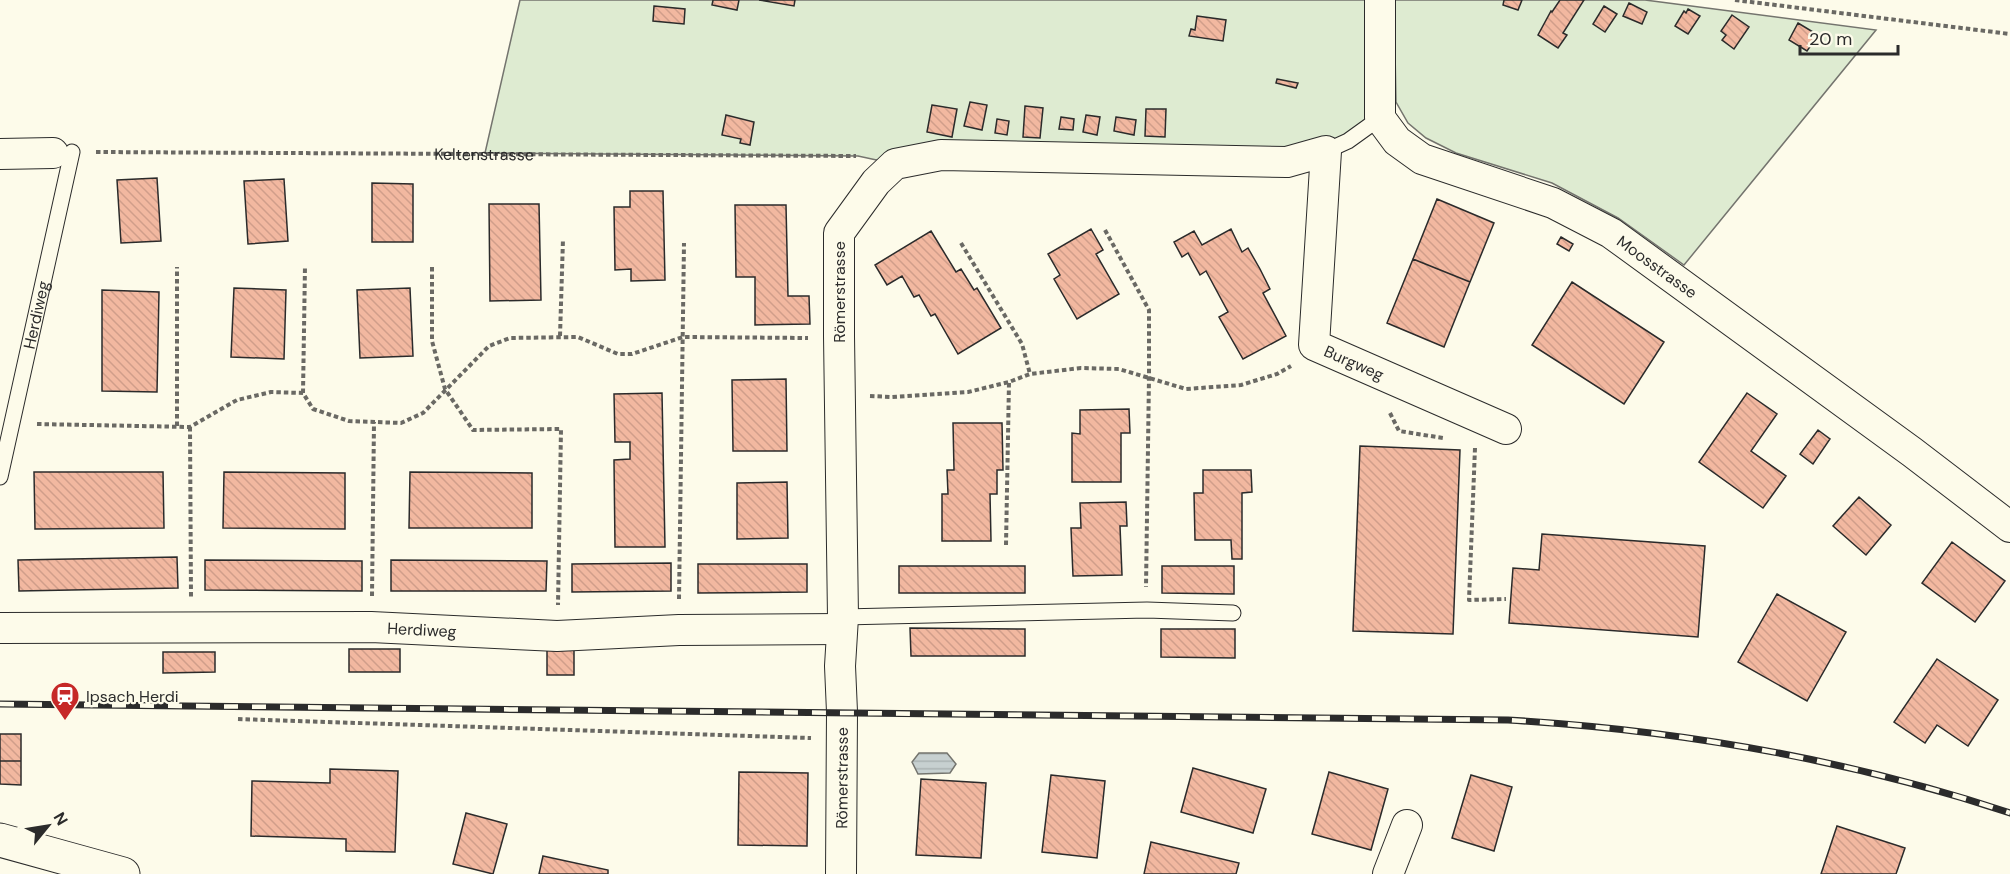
<svg xmlns="http://www.w3.org/2000/svg" width="2010" height="874" viewBox="0 0 2010 874" font-family="'DM Sans',sans-serif">
	<style>
		.green { fill: #deebd1; stroke: #74746e; stroke-width: 1.5 }
		.water { fill: url(#water-rules); stroke: #74746e; stroke-width: 1.5 }
		.building { fill: url(#building-back-hatch); stroke: #2b2b2b; stroke-width: 1.5 }
		.lines { fill: none; stroke-linecap: round; stroke-linejoin: round }
		.service-casing { stroke: #2b2b2b; stroke-width: 17 }
		.minor-casing { stroke: #2b2b2b; stroke-width: 32 }
		.secondary-casing { stroke: #2b2b2b; stroke-width: 35 }
		.path { stroke: #6a6964; stroke-width: 4; stroke-dasharray: 4.5 3; stroke-linecap: butt }
		.service { stroke: #fdfbea; stroke-width: 15 }
		.minor { stroke: #fdfbea; stroke-width: 30 }
		.secondary { stroke: #fdfbea; stroke-width: 33 }
		.rail-casing { stroke: #2b2b2b; stroke-width: 7 }
		.rail { stroke: #fdfbea; stroke-width: 4.5; stroke-dasharray: 14; stroke-linecap: butt }
		.labels { text-anchor: middle; stroke-width: 4.5; stroke-linejoin: round; paint-order: stroke }
		.street-label { font-size: 16px; fill: #2b2b2b; stroke: #fdfbea }
		.poi-label { font-size: 16px; fill: #2b2b2b; stroke: #fdfbea; text-anchor: start }
	</style>
	<defs>
		<pattern id="water-rules" width="6" height="5" patternUnits="userSpaceOnUse" patternTransform="scale(1.5)"><rect width="6" height="5" fill="#c7d0d0"/><path d="M0 2.5h6" fill="none" stroke="#abb3b3"/></pattern>
		<pattern id="building-back-hatch" width="6" height="6" patternUnits="userSpaceOnUse" patternTransform="scale(1.5)"><rect width="6" height="6" fill="#f2b8a0"/><path d="M-1 5l2 2M0 0l6 6M5-1l2 2" fill="none" stroke="#d09e8a"/></pattern>
	</defs>
	<rect width="100%" height="100%" fill="#fdfbea"/>
	<path class="green" d="M520,0h860v118l-54,33 -431,13 -37,-8 -373,-3z
		M1394,0h251l231,30 -192,235 -66,-47 -66,-35 -96,-30 -30,-15 -18,-15 -12,-21z"/>
	<path class="water" d="M919,753h28l9,11 -6,9 -32,1 -6,-12z"/>
	<path class="building" d="M713,0h26l-2,10 -25,-5z
		M759,0h36l-1,6z
		M1504,0h18l-4,10 -15,-5z
		M1560,0h24l-21,33 4,2 -9,13 -20,-13 13,-24 1,1z
		M1629,3l18,9 -5,12 -19,-8z
		M654,6l31,3 -1,15 -31,-3z
		M1604,6l13,8 -12,18 -12,-8z
		M1688,9l12,7 -12,18 -13,-8 9,-15 2,2z
		M1732,15l17,12 -15,22 -12,-9 4,-5 -5,-4z
		M1197,16l29,4 -3,21 -34,-5 2,-7 4,1z
		M1798,23l20,12 -11,16 -18,-11z
		M1277,79l21,4 -2,5 -20,-5z
		M970,102l17,3 -5,25 -18,-4z
		M932,105l25,4 -5,28 -25,-5z
		M1025,106l18,2 -3,30 -17,-1z
		M1146,109h20l-1,28 -20,-1z
		M726,115l28,7 -4,23 -10,-2 1,-4 -19,-4z
		M1086,115l14,2 -3,18 -14,-3z
		M1061,117l13,2 -1,11 -14,-1z
		M1116,117l20,3 -2,15 -20,-4z
		M997,119l12,2 -2,14 -12,-2z
		M157,178l4,63 -40,2 -4,-63z
		M284,179l4,62 -40,3 -4,-63z
		M372,183l41,1v58h-41z
		M630,191h33l2,89 -34,1v-12l-16,1 -1,-63h16z
		M1437,199l57,24 -24,59 -57,-23z
		M489,204h50l2,96 -51,1z
		M735,205h51l2,91h21l1,28 -55,1v-48h-19z
		M1091,229l12,21 -7,4 23,40 -42,25 -23,-40 6,-4 -12,-21z
		M1231,229l11,23 6,-4 12,21 10,20 -7,4 23,43 -43,23 -24,-42 9,-5 -22,-41 -6,4 -12,-22 -6,4 -8,-15 20,-11 8,14z
		M931,231l25,41 5,-3 13,21 3,-2 24,40 -43,26 -23,-40 -4,2 -12,-21 -5,2 -12,-21 -15,9 -12,-20z
		M1561,237l12,7 -4,7 -12,-7z
		M1413,259l57,23 -26,65 -57,-24z
		M1572,282l92,60 -40,62 -92,-59z
		M234,288l52,2 -2,69 -53,-2z
		M410,288l3,68 -53,2 -3,-68z
		M102,290l57,2 -2,100 -55,-1z
		M786,379l1,72h-54l-1,-71z
		M662,393l3,154h-50l-1,-87 16,-1v-17h-15l-1,-48z
		M1747,393l30,21 -26,37 35,25 -23,32 -64,-46z
		M1129,409l1,24h-9v49h-49v-49l8,1v-24z
		M953,423h49l1,47h-6v24h-7l1,47h-49v-47h6l-1,-24h7z
		M1818,430l12,9 -17,25 -13,-10z
		M1360,446l100,4 -7,184 -100,-3z
		M1203,470h48l1,22 -10,1v66h-10l-1,-19h-36l-1,-47h9z
		M34,472h129l1,56 -129,1z
		M224,472l121,1v56l-122,-1z
		M410,472l122,1v55h-123z
		M787,482l1,56 -51,1v-56z
		M1859,497l32,28 -25,30 -33,-29z
		M1126,502l1,24h-7l2,49 -49,1 -2,-48h10l-1,-25z
		M1542,534l163,12 -7,91 -189,-14 4,-55 26,2z
		M1952,542l53,39 -30,41 -53,-39z
		M177,557l1,31 -159,3 -1,-31z
		M205,560l157,1v30l-157,-1z
		M391,560l156,1 -1,30h-155z
		M671,563v28l-99,1v-28z
		M698,564h109v28l-109,1z
		M899,566h126v27h-126z
		M1162,566h72v28l-72,-1z
		M1777,594l69,38 -39,69 -69,-39z
		M910,628l115,1v27h-114z
		M1161,629h74v29l-74,-1z
		M349,649h51v23h-51z
		M547,649l27,1v25h-27z
		M163,652h52v20l-52,1z
		M1937,659l61,41 -30,46 -31,-21 -12,18 -31,-21z
		M0,734h21v27h-21z
		M0,761h21v24l-21,-1z
		M1193,768l73,21 -13,44 -72,-21z
		M330,769l68,2 -3,81 -49,-1v-12l-95,-3 1,-55 78,2z
		M739,772l69,1 -1,73 -69,-1z
		M1329,772l59,17 -17,61 -59,-16z
		M1051,775l54,6 -8,77 -55,-6z
		M1471,775l41,12 -18,64 -42,-13z
		M921,779l65,4 -5,75 -65,-3z
		M466,813l41,11 -14,50 -40,-10z
		M1837,826l68,22 -9,26h-75z
		M1151,842l88,21 -3,11h-92z
		M543,856l65,14v4h-69z"/>
	<g class="lines">
		<g class="service-casing">
			<g id="service">
				<path d="M1326,151l22,-10 32,-23"/>
				<path id="s2" d="M0,477l72,-325"/>
				<path d="M843,617l304,-7 86,3"/>
			</g>
		</g>
		<g class="minor-casing">
			<g id="minor">
				<path id="s3" d="M1380,0v118l17,23 25,18 131,44 58,30 301,219 98,75"/>
				<path d="M0,154l53,-1"/>
				<path id="s4" d="M0,628l371,-1 186,9 122,-6 163,-1"/>
				<path id="s5" d="M841,874l1,-162 -2,-46 3,-49 -4,-281v-103l37,-51 19,-18 46,-9 346,7 39,-11 -12,194 192,84"/>
				<path d="M1388,874l19,-49"/>
			</g>
		</g>
		<g class="secondary-casing">
			<path id="secondary" d="M0,840l123,34"/>
		</g>
		<g class="path">
			<path d="M1735,0l275,34"/>
			<path id="s1" d="M96,152l760,4"/>
			<path d="M1105,230l44,80v67l-3,210"/>
			<path d="M961,243l61,101 8,30"/>
			<path d="M432,267v74l13,48 28,41 88,-1 -3,176"/>
			<path d="M560,336l3,-97"/>
			<path d="M303,393l2,-127"/>
			<path d="M870,396l22,1 76,-5 41,-10 21,-8 51,-6 38,1 67,20 55,-4 36,-11 14,-8"/>
			<path d="M1390,413l9,18 44,7"/>
			<path d="M37,424l153,3 47,-27 34,-8 32,1 10,16 36,12 52,2 22,-10 66,-67 21,-8 68,-1 40,17h14l51,-17 125,1"/>
			<path d="M177,426v-159"/>
			<path d="M190,427l1,170"/>
			<path d="M1475,448l-6,152 37,-1"/>
			<path d="M1006,545l3,-163"/>
			<path d="M372,596l2,-174"/>
			<path d="M679,599l5,-356"/>
			<path d="M238,719l573,19"/>
		</g>
		<use href="#service" class="service"/>
		<use href="#minor" class="minor"/>
		<use href="#secondary" class="secondary"/>
		<g class="rail-casing">
			<path id="rail" d="M0,704l1508,16c170,10 340,39 502,93"/>
		</g>
		<use href="#rail" class="rail"/>
	</g>
	<defs>
		<g id="station-pin" transform="scale(1.5)"><path d="M0 17L-7.5 6A9.5 9.5 0 1 1 7.5 6Z" fill="#c62828" stroke="#fdfbea"/><path d="M-3-6H3Q5-6 5-4V2Q5 4 3 4L4.5 6H3L1.5 4h-3L-3 6H-4.5L-3 4Q-5 4-5 2V-4Q-5-6-3-6ZM-3.5-4v3h7v-3ZM-3.5 1v1.5H-2V1ZM2 1v1.5H3.5V1Z" fill="#fff"/></g>
	</defs>
	<g fill-rule="evenodd">
		<use href="#station-pin" x="65" y="696"/>
	</g>
	<g class="labels">
		<g class="street-label">
			<text dy="6" stroke="none"><textPath href="#s1" startOffset="388">Keltenstrasse</textPath></text>
			<text dy="6" stroke="none"><textPath href="#s3" startOffset="438">Moosstrasse</textPath></text>
			<text transform="translate(839 292) rotate(-90)" y="6">Römerstrasse</text>
			<text dy="6" stroke="none"><textPath href="#s2" startOffset="166">Herdiweg</textPath></text>
			<text dy="6" stroke="none"><textPath href="#s5" startOffset="1402">Burgweg</textPath></text>
			<text dy="6" stroke="none"><textPath href="#s4" startOffset="422">Herdiweg</textPath></text>
			<text dy="6" stroke="none"><textPath href="#s5" startOffset="96">Römerstrasse</textPath></text>
		</g>
		<g class="poi-label">
			<text x="86" y="702">Ipsach Herdi</text>
		</g>
	</g>
	<g transform="translate(48 826) rotate(60)" stroke="#fdfbea" stroke-width="4.5" paint-order="stroke">
	<path d="M0-4.5L10 22L0 15L-10 22Z" fill="#2b2b2b"/>
	<text y="-9" font-size="16" font-weight="bold" text-anchor="middle" fill="#2b2b2b">N</text>
	</g>
	<path d="M1800 45v9h98v-9" fill="none" stroke="#2b2b2b" stroke-width="3"/>
	<text x="1809" y="45" font-size="18" fill="#2b2b2b" stroke="#fdfbea" stroke-width="4.5" paint-order="stroke">20 m</text>
</svg>
